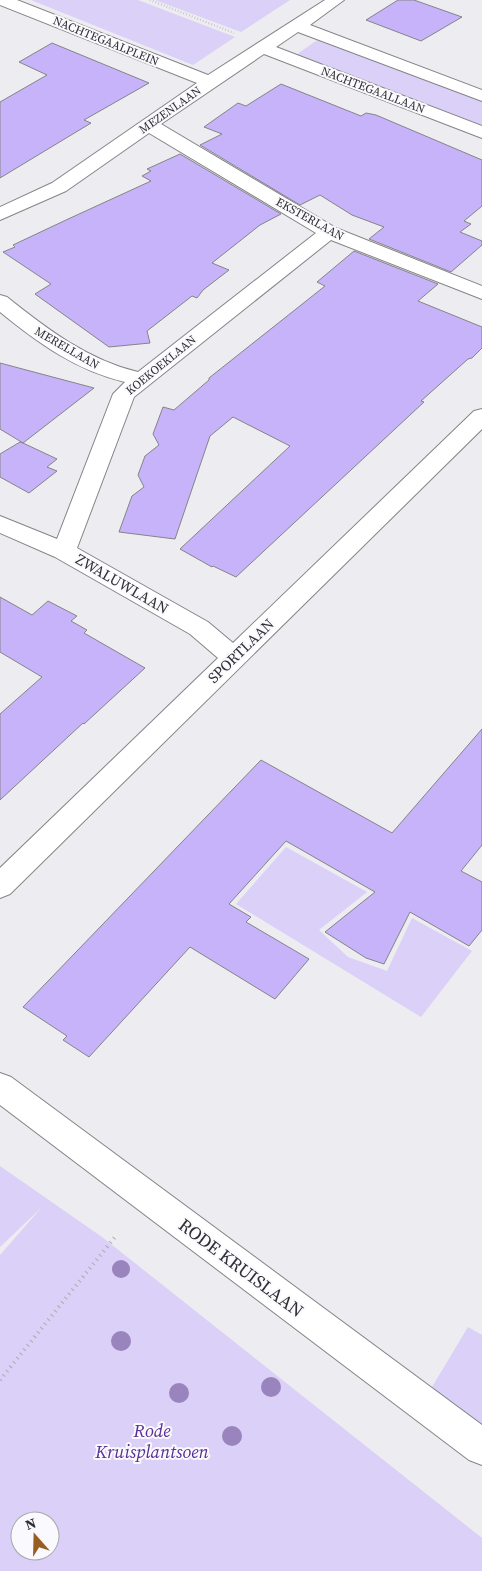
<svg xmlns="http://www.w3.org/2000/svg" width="482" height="1571" viewBox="0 0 482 1571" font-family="'Source Serif 4',serif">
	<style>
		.green { fill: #dbd0f7; fill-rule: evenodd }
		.building { fill: #c7b3f9; stroke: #858487 }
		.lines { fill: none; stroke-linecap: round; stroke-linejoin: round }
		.minor-casing { stroke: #858588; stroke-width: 2 }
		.path-far1 { stroke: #acabae; stroke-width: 2.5; stroke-dasharray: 0.5 2.5; stroke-linecap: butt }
		.path { stroke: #acabae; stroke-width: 4; stroke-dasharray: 1 4.5; stroke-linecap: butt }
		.minor { fill: #fff; fill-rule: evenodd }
		.tree { fill: #9a84bd }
		.labels { text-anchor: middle; stroke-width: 4; stroke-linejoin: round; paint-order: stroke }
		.far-street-label { font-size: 12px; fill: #302f31; stroke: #faf9fd }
		.street-label { font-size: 15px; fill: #302f31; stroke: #faf9fd }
		.near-street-label { font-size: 18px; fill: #302f31; stroke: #faf9fd }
		.near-park-label { font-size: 18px; font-style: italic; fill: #572f93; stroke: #faf9fd }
	</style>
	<rect width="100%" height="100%" fill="#edecf0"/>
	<path class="green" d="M31,0h107l97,37 -42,28z
		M155,0h135l-49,32z
		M320,38l162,63v26l-186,-72z
		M286,847l81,45 -48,38 29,27 39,14 25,-53 60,33 -51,66 -185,-113z
		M0,1166l102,71 380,301v33h-482v-316l42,-48 -42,40zM20,1521h30v30h-30z
		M468,1327l14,8v111l-59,-44z"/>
	<path class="building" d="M398,0h16l48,17 -41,24 -55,-21z
		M52,43l97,40 -65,37 7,3 -91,55v-76l47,-27 -28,-13z
		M281,84l80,32 5,-3 10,2 106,45v46l-18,15 7,3 -11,8 22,9v4l-31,27 -82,-33 15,-12 -32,-12 -32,-20 -20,10 -100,-60 22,-11 -18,-7 34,-24 8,3z
		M180,154l101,60 -21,11 -48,38 17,7 -26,20 -6,8 -5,-2 -45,35 3,12 -41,4 -74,-53 16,-10 -48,-32 12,-5 -2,-2 53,-25 85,-39 -9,-5 9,-5 -4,-2z
		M354,251l84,33 -20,17 64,26v21l-10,10 -4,1 -47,42 3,1 -188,175 -23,-11 -1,1 -32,-18 110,-103 -57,-29 -23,19 -35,103 -56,-7 13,-36 12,-9 -6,-12 7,-19 14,-11 -6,-11 10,-27 11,3 35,-30v-2l116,-92 -8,-4z
		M0,363l94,25 -71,55 34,16 -10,8 10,4 -28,22 -29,-16v-23l20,-12 3,1 -23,-14z
		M0,597l32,18 16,-14 29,15 -6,5 16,9 -3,3 61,35 -61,56 -1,-1 -83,77v-86l42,-37 -42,-25z
		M482,729v116l-21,26 21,11v48l-13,16 -59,-34 -26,52 -18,-6 -41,-26 50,-40 -89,-51 -57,63 22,13 -5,5 63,37 -34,40 -85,-52 -101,110 -26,-17 4,-4 -44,-29 238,-247 131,73z"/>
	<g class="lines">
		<g class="minor-casing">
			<path id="minor" d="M0,0h17l191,75 117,-75h19l-34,25 172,65v11l-184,-69 -22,15 206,79v12l-218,-84 -103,70 175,104 146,58v13l-151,-59 -197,157 -57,151 131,74 25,21 241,-232 8,-2v20l-472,465 -10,4v-30l218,-210 -28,-24 -135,-77 -55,-24v-17l57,23 56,-145 12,-12c-48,-11 -87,-39 -125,-70v-17l7,2c40,32 81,63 131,75l178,-139 -167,-100 -83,58 -66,29v-13l52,-24 145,-100 -197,-78z
				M0,1073l11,4 471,348v40l-13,-5 -469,-355z"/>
		</g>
		<path class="path-far1" d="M150,0l84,33"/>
		<path class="path" d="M0,1380l115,-143"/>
		<use href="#minor" class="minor"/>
	</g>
	<g class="tree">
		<circle cx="121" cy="1269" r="9"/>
		<circle cx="121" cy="1341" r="10"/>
		<circle cx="271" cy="1387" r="10"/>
		<circle cx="179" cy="1393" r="10"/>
		<circle cx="232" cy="1436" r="10"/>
	</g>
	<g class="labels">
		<g class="far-street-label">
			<text transform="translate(106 41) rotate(22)" y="4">NACHTEGAALPLEIN</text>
			<text transform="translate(373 90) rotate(21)" y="4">NACHTEGAALLAAN</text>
			<text transform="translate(170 110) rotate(-35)" y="4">MEZENLAAN</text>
			<text transform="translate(310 219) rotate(29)" y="4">EKSTERLAAN</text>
			<text transform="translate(67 348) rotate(30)" y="4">MERELLAAN</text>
			<text transform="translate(161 365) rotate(-39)" y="4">KOEKOEKLAAN</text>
		</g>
		<g class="street-label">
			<text transform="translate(122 584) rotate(30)" y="5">ZWALUWLAAN</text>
			<text transform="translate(241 651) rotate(-44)" y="5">SPORTLAAN</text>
		</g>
		<g class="near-street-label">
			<text transform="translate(241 1268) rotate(37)" y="6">RODE KRUISLAAN</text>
		</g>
		<g class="near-park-label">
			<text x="152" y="1437">Rode<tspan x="152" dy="21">Kruisplantsoen</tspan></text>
		</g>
	</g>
	<g transform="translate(35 1536) rotate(340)"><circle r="24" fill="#faf9fd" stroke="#a9a8ab"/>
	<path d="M0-4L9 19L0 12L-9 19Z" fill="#9a5d21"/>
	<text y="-8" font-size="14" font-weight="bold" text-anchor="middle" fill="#302f31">N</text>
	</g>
</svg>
